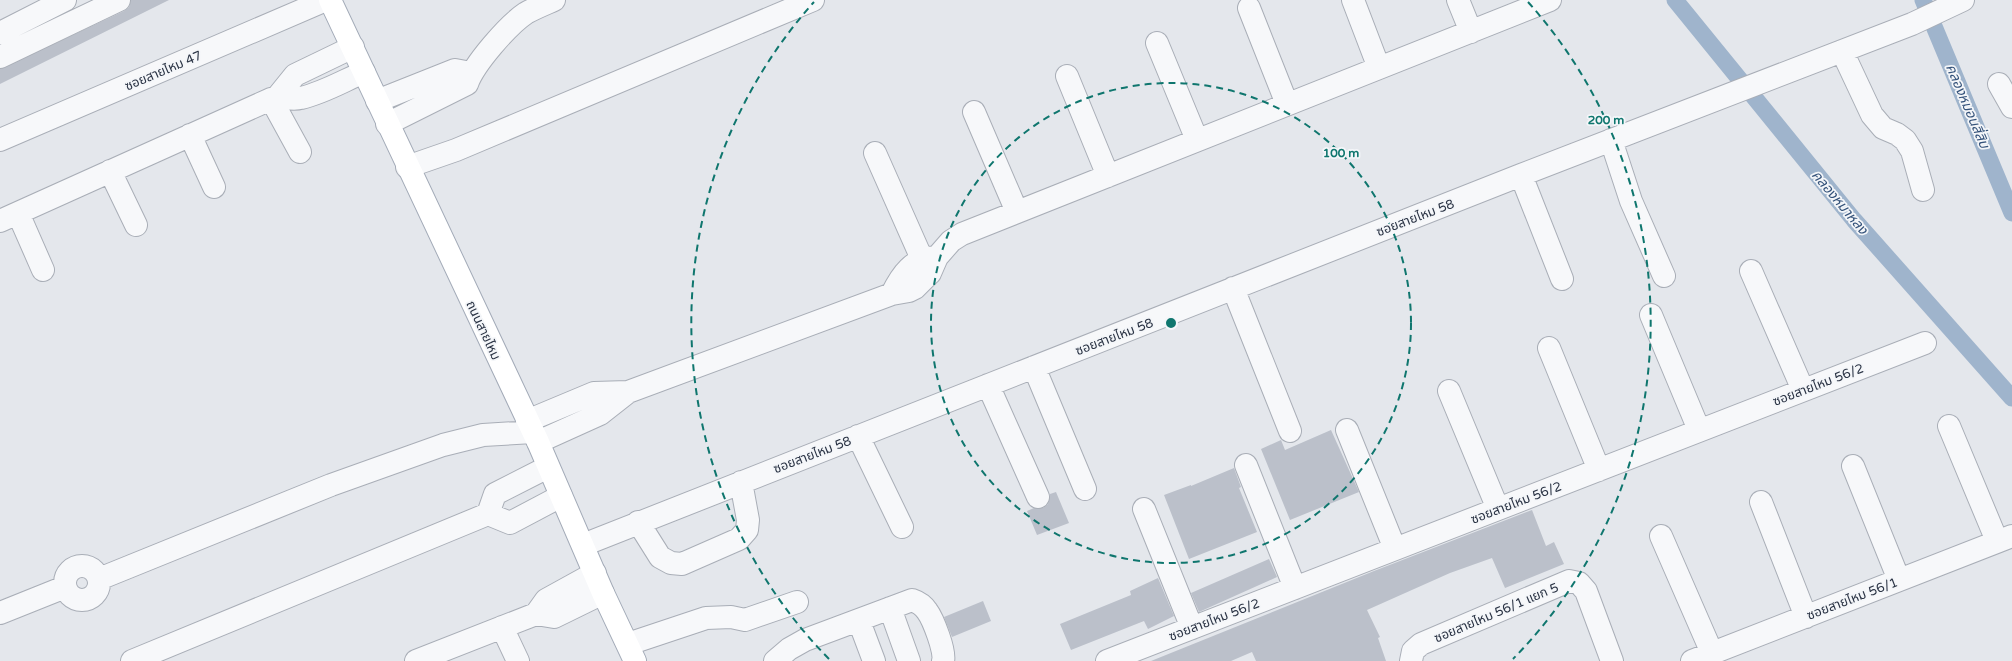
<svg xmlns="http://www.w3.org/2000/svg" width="2012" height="661" viewBox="0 0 2012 661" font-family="'Varela Round','Noto Sans Thai',sans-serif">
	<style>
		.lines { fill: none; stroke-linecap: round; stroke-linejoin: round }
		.canal { stroke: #9fb4cc; stroke-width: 17 }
		.building { fill: #bbc0ca }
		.minor-casing { stroke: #a9aeb7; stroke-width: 24 }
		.major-casing { stroke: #a3abb8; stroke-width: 24 }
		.minor { stroke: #f7f8fa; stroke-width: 22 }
		.major { stroke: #fff; stroke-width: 22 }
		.ring { fill: none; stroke: #0f766e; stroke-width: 2; stroke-dasharray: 7 5 }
		.labels { text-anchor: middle; stroke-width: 3.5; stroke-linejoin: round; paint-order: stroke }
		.street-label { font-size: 13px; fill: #2b3445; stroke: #f4f6f9 }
		.water-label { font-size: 14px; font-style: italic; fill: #34527a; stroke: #f4f6f9 }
		.centre { fill: #0f766e; stroke: #f4f6f9; stroke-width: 2 }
		.ring-label { font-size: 12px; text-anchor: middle; font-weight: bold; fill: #0f766e; stroke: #f4f6f9; stroke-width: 3.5; stroke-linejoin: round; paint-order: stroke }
	</style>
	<rect width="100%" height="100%" fill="#e4e7ec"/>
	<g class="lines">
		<path class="canal" d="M1675,0l179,220 158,178
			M1923,0l89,213"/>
	</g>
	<path class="building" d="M131,0h38l-169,84v-15l124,-58 5,-4z
		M1331,430l28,62 -69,28 -29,-71 20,-9 4,10z
		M1234,468l7,19 -2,1 18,44 -68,27 -25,-64 27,-10v1z
		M1056,492l13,31 -32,12 -10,-24 7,-3h9l5,-4 2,-10z
		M1532,510l14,36 8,-4 10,22 -59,24 -13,-30 -42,15 -83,37 13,27 -2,1 8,23h-130l-4,-9 -21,9h-80l223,-90z
		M1269,559l8,18 -78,35 -8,-19z
		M1158,578l16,38 -26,13 -4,-8 -73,29 -11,-26 71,-29 -1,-4z
		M983,601l8,20 -39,16 -8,-20z"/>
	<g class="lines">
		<g class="minor-casing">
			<path id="minor" d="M1353,0l26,68
				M1458,0l13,32
				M1249,8l38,96
				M0,33l65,-33
				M1157,43l40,97
				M1842,51l30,64 11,13 14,6 8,6 7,11 11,39
				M0,57l119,-57
				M1067,76l41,100
				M1999,84l13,23
				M278,96l17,-21 58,-28
				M271,99l29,53
				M377,101l78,-31 16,3
				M974,112l43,100
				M387,124l80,-40c7,-20 41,-59 59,-71 9,-5 19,-9 28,-13
				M190,135l24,52
				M0,140l326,-140
				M1611,140l20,61 33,75
				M875,153l47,106 8,14
				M407,167l49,-17 357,-150
				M110,171l26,54
				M1521,175l41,104
				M18,213l25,57
				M0,221l271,-122c10,-4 19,2 30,-1 22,-5 42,-17 63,-26
				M1751,271l52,119
				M1233,288l57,143
				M892,294c9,-19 21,-36 43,-37
				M1651,315l48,115
				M1549,348l50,122
				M1034,367l51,122
				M988,385l50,112
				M1449,391l49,118
				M527,421l67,-28 34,-1 264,-98 17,-3 6,-3 15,-15 7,-16 14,-16 11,-7 588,-234
				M1949,426l48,115
				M1347,430l48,119
				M858,436l44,91
				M538,442l62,-28 28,-22
				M1246,465l49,123
				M1853,466l46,114
				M1761,502l45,115
				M1144,509l48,119
				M488,514l7,-20 53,-27
				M638,522l22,35 11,6 11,1 57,-25 8,-9 1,-10 -7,-38
				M1661,536l51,117
				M583,545l938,-370 391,-151 51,-24
				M65 583a17 17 0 1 1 34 0a17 17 0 1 1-34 0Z
				M99,579l232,-94 112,-40 40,-10 50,-3
				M890,608l19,53
				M0,613l65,-26
				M536,614l10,-14 49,-27
				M859,621l15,40
				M502,627l16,34
				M628,644l78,-26 25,-1 14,3 52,-18
				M132,661l356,-147 22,9 51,-27
				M416,661l120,-47 18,3 49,-24
				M775,661l14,-12 16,-9 107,-40c6,2 11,5 15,11 6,8 19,41 16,50
				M1107,661l818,-318
				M1411,661l2,-10 8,-7 148,-63 10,2 7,8 26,70
				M1692,661l320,-125"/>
		</g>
		<g class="major-casing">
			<path id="major" d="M330,0l208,442 65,151 32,68"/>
		</g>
		<use href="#minor" class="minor"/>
		<use href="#major" class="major"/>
	</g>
	<g class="ring">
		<circle cx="1171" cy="323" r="240"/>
		<path d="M829 659A480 480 0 0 1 814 2M1528 2A480 480 0 0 1 1513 659"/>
	</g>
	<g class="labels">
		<g class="street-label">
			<text transform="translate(163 70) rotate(-23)" y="5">ซอยสายไหม 47</text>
			<text transform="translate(1415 217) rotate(-21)" y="5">ซอยสายไหม 58</text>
			<text transform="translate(484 330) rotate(65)" y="5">ถนนสายไหม</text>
			<text transform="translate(1114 336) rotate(-21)" y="5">ซอยสายไหม 58</text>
			<text transform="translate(1818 384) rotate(-21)" y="5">ซอยสายไหม 56/2</text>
			<text transform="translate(812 454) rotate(-21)" y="5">ซอยสายไหม 58</text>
			<text transform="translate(1516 502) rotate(-21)" y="5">ซอยสายไหม 56/2</text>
			<text transform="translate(1852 598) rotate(-21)" y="5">ซอยสายไหม 56/1</text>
			<text transform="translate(1496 612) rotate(-23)" y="5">ซอยสายไหม 56/1 แยก 5</text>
			<text transform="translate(1214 619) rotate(-21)" y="5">ซอยสายไหม 56/2</text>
		</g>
		<g class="water-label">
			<text transform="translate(1968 106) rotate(67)" y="5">คลองหมอนสี่สิบ</text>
			<text transform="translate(1840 202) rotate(50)" y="5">คลองหมาหลง</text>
		</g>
	</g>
	<circle cx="1171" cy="323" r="6" class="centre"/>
	<g class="ring-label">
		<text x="1606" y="124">200 m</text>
		<text x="1341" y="157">100 m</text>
	</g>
</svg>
